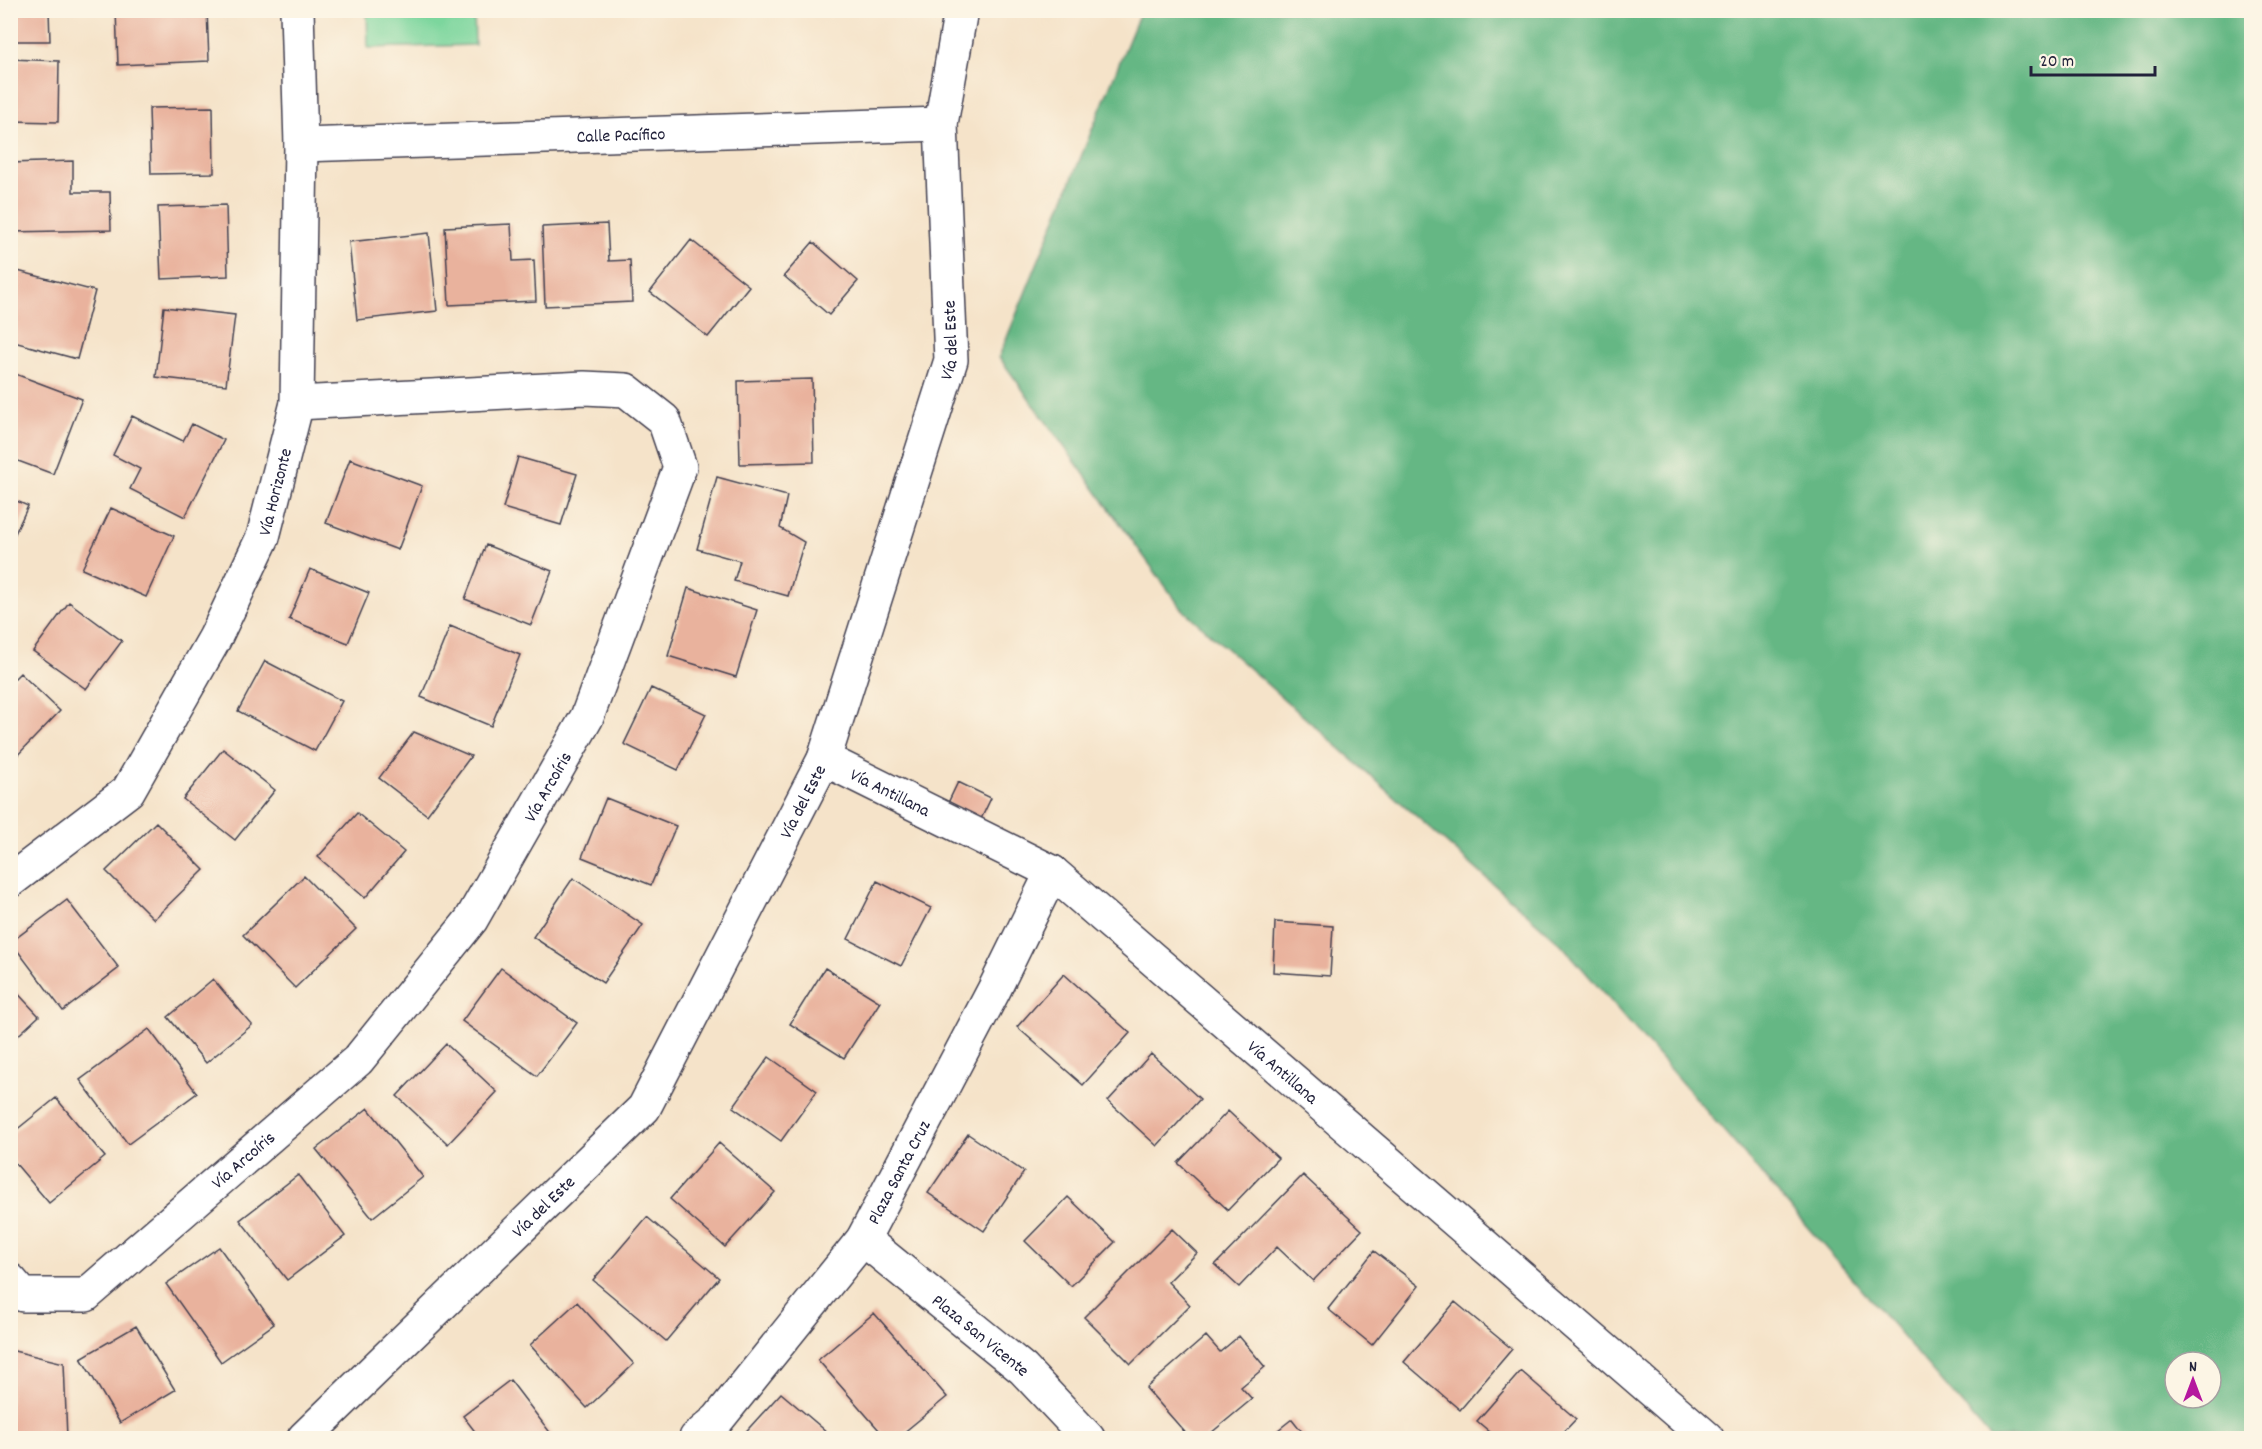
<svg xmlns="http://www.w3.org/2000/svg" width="2262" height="1449" viewBox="0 0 2262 1449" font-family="Dekko,sans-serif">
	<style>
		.green { fill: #7cd69d; stroke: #4f7c6c; stroke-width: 1.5 }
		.forest { fill: #65b784; stroke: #446c60; stroke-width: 1.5; fill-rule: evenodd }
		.building { fill: #e9b29d }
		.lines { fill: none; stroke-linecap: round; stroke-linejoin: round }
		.minor-casing { stroke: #423f50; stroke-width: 36 }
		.minor { stroke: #fff; stroke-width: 33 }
		.labels { text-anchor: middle; stroke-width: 6; stroke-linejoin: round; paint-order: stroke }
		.street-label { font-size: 18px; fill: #22223b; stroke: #fcf5e5 }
	</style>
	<rect width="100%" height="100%" fill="#fcf5e5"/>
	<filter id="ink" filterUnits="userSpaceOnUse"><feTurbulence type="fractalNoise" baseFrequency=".0167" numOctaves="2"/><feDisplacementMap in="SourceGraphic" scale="12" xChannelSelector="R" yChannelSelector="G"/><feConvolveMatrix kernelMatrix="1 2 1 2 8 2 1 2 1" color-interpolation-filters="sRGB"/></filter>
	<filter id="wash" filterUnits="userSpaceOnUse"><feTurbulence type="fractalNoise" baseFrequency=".008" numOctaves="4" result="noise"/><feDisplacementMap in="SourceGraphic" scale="24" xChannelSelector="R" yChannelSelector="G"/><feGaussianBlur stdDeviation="1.35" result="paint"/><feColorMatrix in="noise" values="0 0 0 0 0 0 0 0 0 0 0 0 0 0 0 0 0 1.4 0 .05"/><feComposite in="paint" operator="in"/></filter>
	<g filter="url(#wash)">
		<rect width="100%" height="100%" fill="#f5e3c9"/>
		<path class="green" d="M367,11h107l1,34 -107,3z"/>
		<path class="forest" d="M1141,10l1110,1v1427h-260l-430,-494 -379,-335 -183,-252zM2175,1362h36v36h-36z"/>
		<g id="blocks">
			<path class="building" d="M10,10h39l1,31h-40z
				M116,10h91l2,51 -91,4z
				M10,59l49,2 -1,61 -48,-1z
				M213,107l1,66 -63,1 -2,-66z
				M73,161v31h37l1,38 -101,2v-69z
				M226,205l2,71 -67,3 -3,-72z
				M511,224l2,37 21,-1 2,41 -87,4 -4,-78z
				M607,224l2,37 21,-1 2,42 -87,4 -3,-79z
				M429,233l8,78 -80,9 -8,-78z
				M691,240l58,46 -41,51 -58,-45z
				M813,242l45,39 -29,34 -45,-39z
				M10,269l85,22 -18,68 -67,-18z
				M164,307l71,8 -9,70 -70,-8z
				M10,372l72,27 -29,75 -43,-16z
				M812,379l2,83 -74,2 -2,-83z
				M132,416l51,25 9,-17 32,16 -39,77 -55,-28 10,-20 -27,-14z
				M518,457l59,17 -16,51 -58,-17z
				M350,459l72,27 -24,64 -72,-27z
				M717,477l70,19 -7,32 24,14 -16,54 -54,-15 6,-20 -43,-12z
				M10,498l18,8 -18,38z
				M111,508l63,28 -28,61 -64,-28z
				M486,545l66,26 -21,54 -66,-26z
				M310,569l59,24 -21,50 -59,-24z
				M688,588l69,22 -21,67 -68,-21z
				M69,602l53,39 -36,48 -53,-38z
				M450,626l70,29 -29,71 -70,-29z
				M265,661l77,40 -27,50 -77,-40z
				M20,673l40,38 -50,52v-80z
				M651,688l55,26 -28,56 -54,-26z
				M414,732l57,24 -44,59 -48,-37z
				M223,749l52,41 -40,50 -52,-41z
				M958,782l33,16 -10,21 -33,-16z
				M606,798l70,28 -25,59 -69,-28z
				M357,813l47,39 -39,46 -47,-41z
				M156,822l48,48 -50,49 -48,-48z
				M304,876l52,53 -61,59 -52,-53z
				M573,878l70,47 -40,58 -70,-46z
				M877,881l54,27 -30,58 -53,-27z
				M67,900l52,68 -56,43 -52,-69z
				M1275,922l58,4 -3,50 -57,-4z
				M501,968l76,55 -40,53 -75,-55z
				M825,968l55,34 -36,56 -54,-34z
				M1064,974l66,59 -47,52 -66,-58z
				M213,979l39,46 -46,38 -38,-46z
				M10,985l29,31 -29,27z
				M149,1029l48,64 -69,51 -48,-64z
				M446,1044l51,48 -49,52 -51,-48z
				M1151,1054l49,45 -43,47 -49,-45z
				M769,1057l48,34 -36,50 -48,-34z
				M56,1098l49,59 -56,46 -39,-46v-22z
				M368,1108l55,69 -51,41 -56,-69z
				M1228,1111l50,47 -50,52 -50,-47z
				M968,1134l56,38 -40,59 -56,-38z
				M719,1143l56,49 -50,55 -55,-48z
				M298,1175l47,61 -58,44 -47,-60z
				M1303,1175l59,55 -49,51 -36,-34 -38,40 -24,-22z
				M1068,1197l47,45 -44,44 -46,-45z
				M647,1217l72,61 -53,63 -73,-61z
				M1172,1229l25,24 -29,29 22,23 -59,59 -47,-47z
				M219,1247l55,77 -53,38 -55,-78z
				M1374,1251l45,35 -47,59 -44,-36z
				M577,1302l57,62 -47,44 -57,-63z
				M1455,1302l57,47 -52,61 -56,-48z
				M874,1313l73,84 -50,41h-11l-68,-78z
				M136,1326l39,64 -55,33 -39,-65z
				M1206,1336l14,16 19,-16 26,31 -24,20 11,12 -47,39h-15l-44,-50z
				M10,1350l54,13 3,75h-57z
				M1521,1371l55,48 -18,19h-61l-20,-17z
				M510,1380l42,55 -5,3h-67l-17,-22z
				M781,1393l53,45h-94z
				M1292,1419l15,19h-39z"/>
		</g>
	</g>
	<g filter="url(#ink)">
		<use href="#blocks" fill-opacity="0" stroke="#423f50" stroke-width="1.5"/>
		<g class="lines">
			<g class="minor-casing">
				<g id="minor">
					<path id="s1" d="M301,145l640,-21"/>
					<path id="s2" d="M824,759l228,113 655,566"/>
					<path id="s3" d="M10,881l118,-90 87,-153 48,-101 34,-134 4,-258 -4,-135"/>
					<path id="s4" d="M863,1239l160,130 65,69"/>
					<path id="s5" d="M10,1280l13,15h63l272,-235 113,-140 116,-203 93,-250 -16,-47 -38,-30 -42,-2 -287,15"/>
					<path id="s6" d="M304,1438l340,-330 180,-349 127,-399 -10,-236 20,-114"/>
					<path id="s7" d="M696,1438l22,-19 145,-180 131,-249 58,-118"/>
				</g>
			</g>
			<use href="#minor" class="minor"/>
		</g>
	</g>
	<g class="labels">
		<g class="street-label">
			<text dy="6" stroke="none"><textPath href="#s1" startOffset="320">Calle Pacífico</textPath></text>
			<text dy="6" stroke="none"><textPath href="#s6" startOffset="1305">Vía del Este</textPath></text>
			<text dy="6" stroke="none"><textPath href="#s3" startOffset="483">Vía Horizonte</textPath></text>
			<text dy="6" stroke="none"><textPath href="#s5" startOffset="776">Vía Arcoíris</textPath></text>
			<text dy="6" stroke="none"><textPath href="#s2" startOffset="74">Vía Antillana</textPath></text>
			<text dy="6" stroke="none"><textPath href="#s6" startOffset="819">Vía del Este</textPath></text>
			<text dy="6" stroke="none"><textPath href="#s2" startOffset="560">Vía Antillana</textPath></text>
			<text dy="6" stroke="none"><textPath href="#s5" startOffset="290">Vía Arcoíris</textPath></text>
			<text dy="6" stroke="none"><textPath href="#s7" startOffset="336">Plaza Santa Cruz</textPath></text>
			<text dy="6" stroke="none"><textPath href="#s6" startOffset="333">Vía del Este</textPath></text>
			<text dy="6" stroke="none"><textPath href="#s4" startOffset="152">Plaza San Vicente</textPath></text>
		</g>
	</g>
	<rect width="2262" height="1449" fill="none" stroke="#fcf5e5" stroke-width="36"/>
	<g transform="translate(2193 1380)"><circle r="28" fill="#fcf5e5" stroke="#a5a1a1" stroke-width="1.5"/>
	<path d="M0-4.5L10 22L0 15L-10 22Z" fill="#b5179e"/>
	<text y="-9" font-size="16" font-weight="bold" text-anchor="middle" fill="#22223b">N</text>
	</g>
	<path d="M2031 66v9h124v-9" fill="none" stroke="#22223b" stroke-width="3"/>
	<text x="2040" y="66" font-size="18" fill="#22223b" stroke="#fcf5e5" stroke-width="4.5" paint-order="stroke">20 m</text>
</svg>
